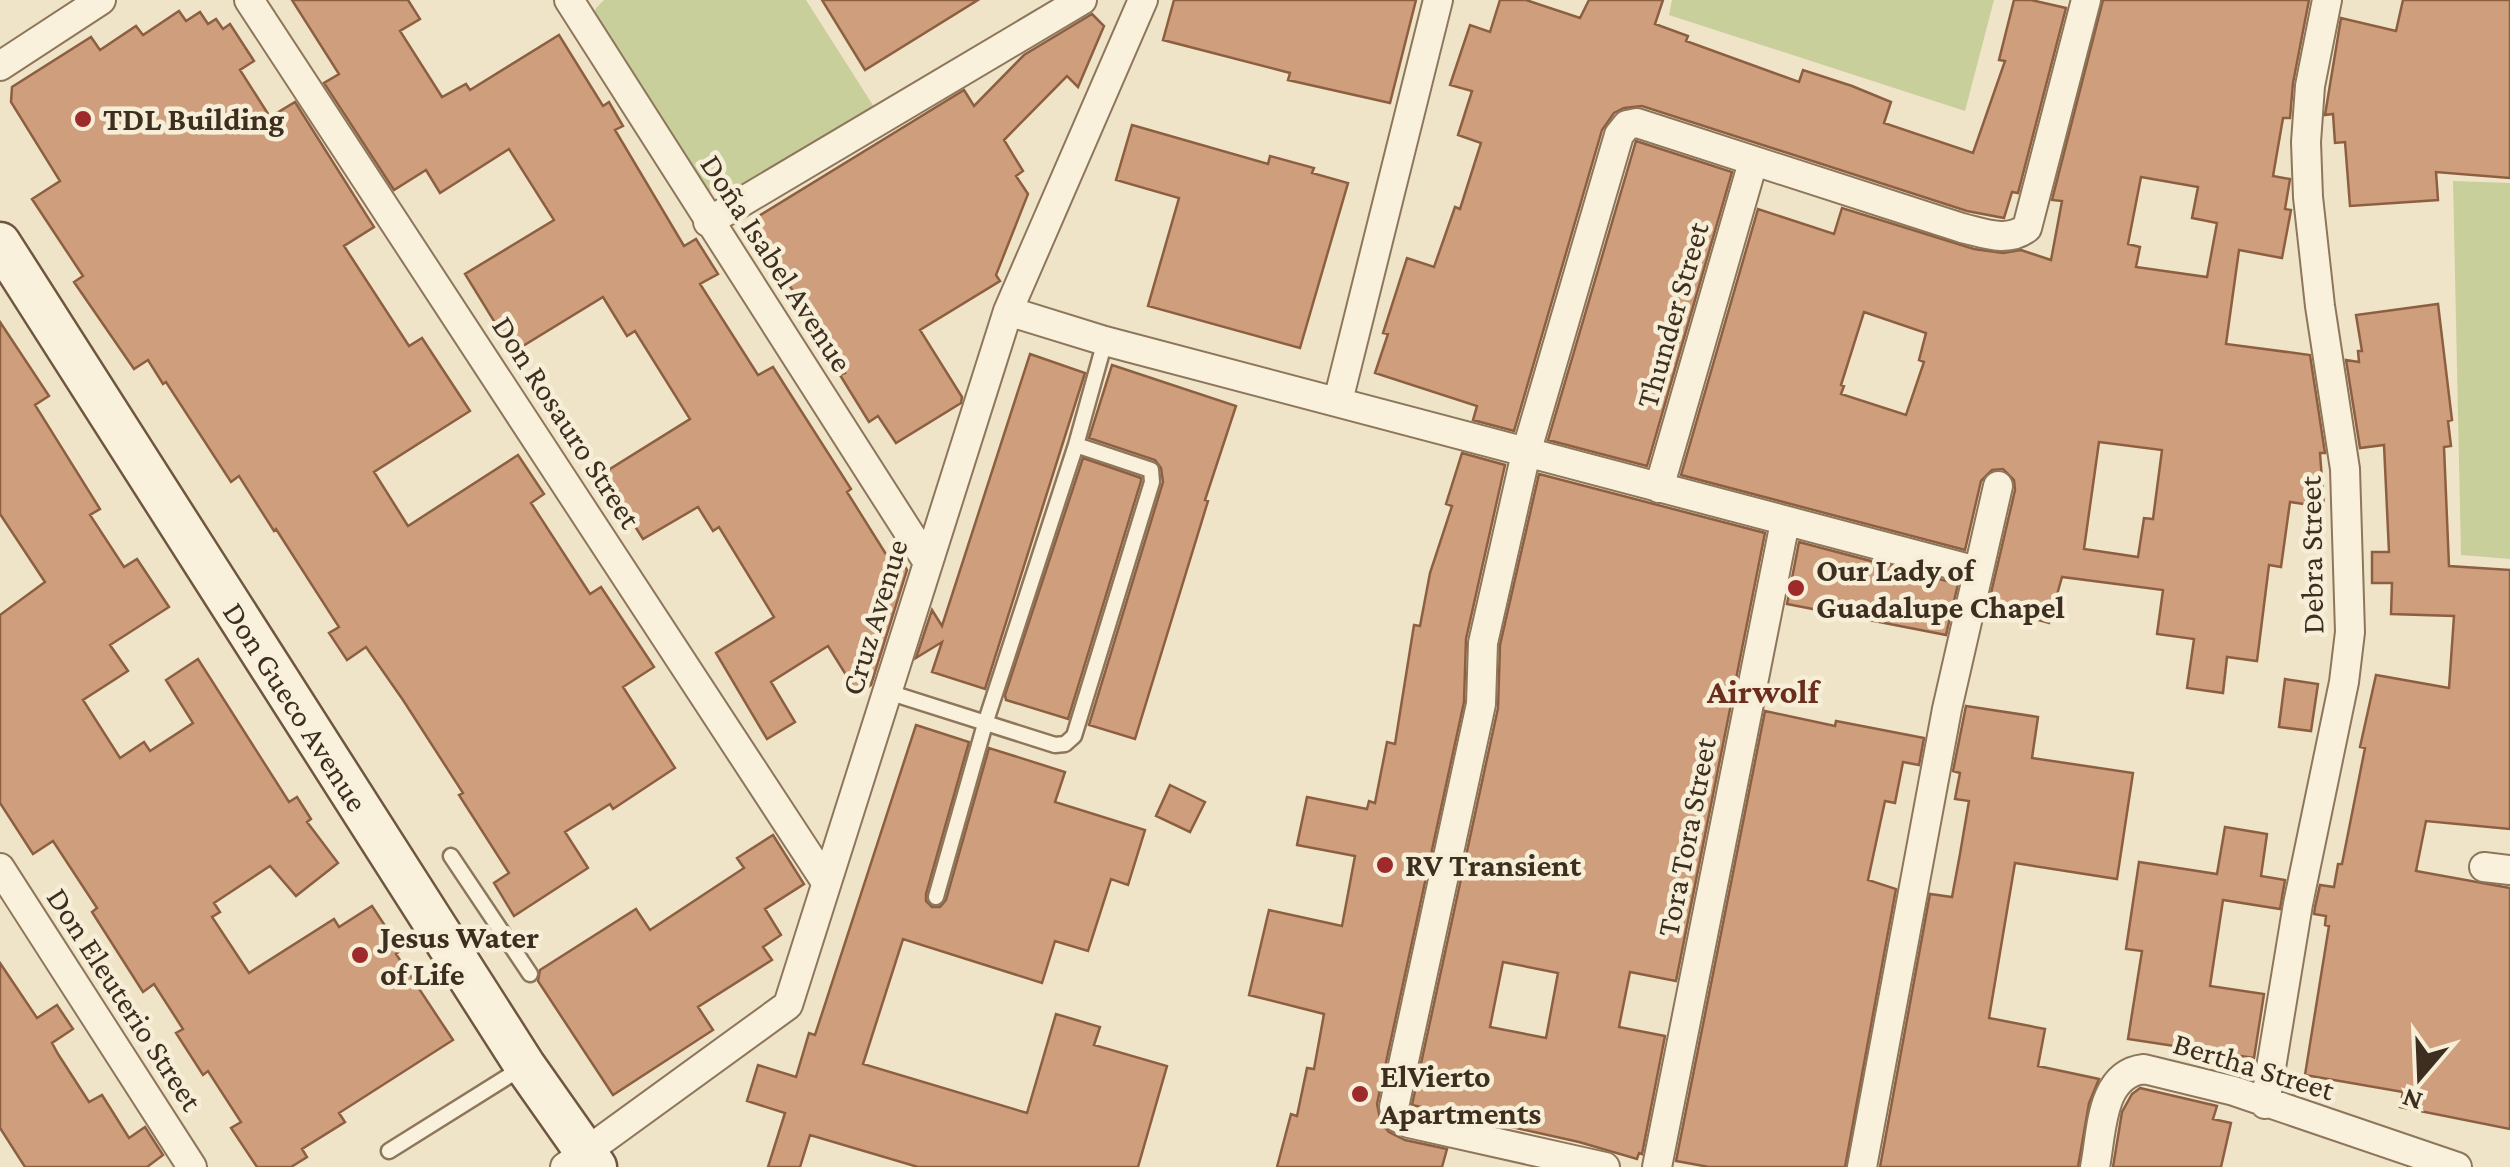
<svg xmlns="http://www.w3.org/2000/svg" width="2510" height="1167" viewBox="0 0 2510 1167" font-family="'Crimson Pro',serif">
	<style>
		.green { fill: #c9cf9b }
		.building { fill: #cf9f7d; stroke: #8d5f41; stroke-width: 2.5; fill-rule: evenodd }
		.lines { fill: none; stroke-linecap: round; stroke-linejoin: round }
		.lane-casing { stroke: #8d765c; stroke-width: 19 }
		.street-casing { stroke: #8d765c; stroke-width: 32 }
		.secondary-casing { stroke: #6f573f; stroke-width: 45 }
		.lane { stroke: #faf1dc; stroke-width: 14 }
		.street { stroke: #faf1dc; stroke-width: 28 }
		.secondary { stroke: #faf1dc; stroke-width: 40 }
		.poi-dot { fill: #9e2a2b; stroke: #f7eed8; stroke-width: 4 }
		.labels { text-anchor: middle; stroke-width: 9; stroke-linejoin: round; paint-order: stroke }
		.poi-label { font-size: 32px; font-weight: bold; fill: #3d2e20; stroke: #f7eed8; text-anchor: start }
		.street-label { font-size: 32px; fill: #3d2e20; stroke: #f7eed8 }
		.neighbourhood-label { font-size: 35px; font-weight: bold; fill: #6b2e1e; stroke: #f7eed8 }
	</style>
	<rect width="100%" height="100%" fill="#f0e4c8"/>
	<path class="green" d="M604,0h202l70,110 -135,82c-20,4 -30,2 -46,-12l-103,-161 4,-11z
		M1672,0h322l-29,111 -296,-96z
		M2453,181l57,2v376l-49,-4z"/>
	<path class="building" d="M292,0h116l12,19 -20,12 42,66 24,-13 4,6 89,-55 44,71 6,-4 14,24 -8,4 69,116 12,-7 22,35 -18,10 58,91 15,-8 78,122 -4,3 47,75 8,-5 5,8 -36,115 -13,9 -30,-48 -57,36 24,40 -28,17 -51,-86 58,-36 -55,-90 -6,4 -15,-24 -55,32 -41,-65 88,-55 -55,-88 -8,5 -24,-39 -90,55 -48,-78 89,-54 -45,-71 -69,44 -14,-23 -32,20 -70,-107 15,-9z
		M822,0h156l-113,70z
		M1174,0h242l-26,103 -102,-23 2,-7 -127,-33z
		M1500,0h26l54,18 9,-18h74l-8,24 33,12 -2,5 113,41 4,-12 49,16 39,16 -7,21 89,30 32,-92 -6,-1 15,-60h17l35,8 -48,185 -6,-1 -8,26 -37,-7 -325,-105 -18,2 -10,5 -12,17 -88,301 -41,-11 4,-14 -102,-33 13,-39 -5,-1 24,-75 27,9 21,-60 5,2 21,-66 -23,-8 14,-44 -22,-6 20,-60 20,7z
		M2103,0h206l-16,83 -3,35h-7l-10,58 17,3 -5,30 6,1 -9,48 -43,-8 -13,94 84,11 15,98h-5l4,54 -34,-5 -9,65 -12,-2 -12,96 -30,-4 -4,36 -36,-5 7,-49 -37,-5 6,-44 -101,-13 -13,46 -61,-17 27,-116 -1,-10 -11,-11 -11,1 -11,11 -16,69 -284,-75 77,-266 76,25 8,-26 132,41 29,4 18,-3 30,10 11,-59 -10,-1zM2141,177l57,10 -6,31 25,5 -10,54 -71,-10 4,-20 -12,-3zM1864,312l62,21 -7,27 5,2 -18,53 -65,-21 3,-8 -3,-1zM2099,442l63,8 -9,69 -9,-1 -6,39 -54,-8z
		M2403,0h107v178l-74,-6 2,28 -88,6 -5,-64 -10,1 -2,-29 -8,1 16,-97 55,13z
		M179,11l7,10 14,-9 8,12 8,-5 7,10 7,-5 24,37 -14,9 30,47 25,-15 79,125 -30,19 65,100 13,-8 48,73 -96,61 34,54 110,-71 26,39 -13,9 59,91 11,-7 53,80 -31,20 52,81 -62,41 -3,-5 -45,28 23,36 -74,48 -20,-33 15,-10 -50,-78 4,-2 -60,-93 -37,-53 -19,13 -18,-27 10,-6 -63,-98 -2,2 -35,-55 -8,6 -65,-100 -3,2 -15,-24 -14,9 -60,-87 9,-6 -51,-77 28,-18 -49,-79 1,-15 79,-50 9,13 36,-24 7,9z
		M1092,14l12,12 -26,61 -11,-11 -63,64 19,31 -7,5 12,18 -32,81 4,6 -80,49 42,67 -1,6 -65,40 -18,-27 -9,6 -29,-47 5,-2 -96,-151 215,-132 10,16 50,-51z
		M1132,125l136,39 2,-8 44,12 -2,5 36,10 -48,165 -152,-42 31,-108 -63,-18z
		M1636,141l96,31 -85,294 -99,-26z
		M2438,304l14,116 -4,1 3,25 -7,1 5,119 61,4v259l-84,-8 -10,50 94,17v241l-110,-22 3,-15 -98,-17 24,-149 -4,-1 1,-9 -12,-2 1,-7 5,-22 14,2 4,-23h4l23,-116 -5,-1 16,-72 73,13 5,-72 -63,-2 1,-31h-20v-31h17l-5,-107 -24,3 -14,-88 13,2 -1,-11h4l-6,-36z
		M0,322l49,74 -14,9 65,104 -10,6 34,52 13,-8 32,48 -59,38 18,26 -45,29 37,58 24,-16 6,9 43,-28 -27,-43 32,-21 91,143 8,-5 14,22 -4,3 31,41 -42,33 -26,-30 -56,37 6,9 -8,5 37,56 85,-54 5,8 33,-21 29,44 -5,4 57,86 -114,73 6,9 -43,27 5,8 -16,10h-34l-26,-39 10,-6 -33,-51 -5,4 -27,-42 7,-4 -29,-45 -11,8 -51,-80 5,-4 -44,-67 -20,13 -33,-51v-188l45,-33 -45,-68z
		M1030,354l55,19 -100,316 -53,-17 10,-30 -26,16 16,-48 10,16z
		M1112,365l124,41 -31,94 3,1 -73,238 -46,-14 74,-243 -2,-14 -6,-8 -66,-22z
		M1462,453l43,12 -39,174 -2,63 -87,402 4,19 8,9 16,8 42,9 -5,18h-165l14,-53 6,2 10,-48 7,1 10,-55 -75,-19 20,-85 73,16 13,-70 -58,-11 10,-48 60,12 2,-8 6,2 12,-61 8,2 19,-119 6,1 10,-53 22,-67 -6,-2z
		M1083,458l58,20v3l-73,238 -62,-19 -1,-5z
		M1539,474l226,59 -89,448 -46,-9 -11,55 46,9 -23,118 -3,-1 -2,6 -58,-17 -167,-37 86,-397 2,-63zM1503,962l55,11 -12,65 -56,-11z
		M1799,542l159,42 -12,51 -159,-31z
		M2285,679l33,5 -7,47 -32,-4z
		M1966,706l72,11 -6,41 101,15 -16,106 -102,-16 -26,155 56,11 -7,37 61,13 -10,24 -11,64h-198l50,-273 22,3 8,-43 9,-53 -14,-2 5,-26 -7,-2z
		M1765,711l70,15 1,-5 88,17 -5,27 -16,-3 -8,41 -10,-2 -17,79 28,9 -51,278h-136l-33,-6z
		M916,725l53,17 -43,152v7l6,6h8l6,-7 43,-152 76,24 -10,30 90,28 -17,55 -17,-6 -23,72 -33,-10 -13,42 -139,-44 -40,125 164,49 29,-99 44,13 -6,18 73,21 -29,101h-220l-108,-32 -10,32h-32l17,-54 -38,-12 11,-36 38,12 13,-44 6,2z
		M1170,785l35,17 -15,30 -34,-16z
		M2225,827l42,7 -6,42 24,4 -5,29 -57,-9 -13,86 54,8 -10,64 -126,-19 14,-88 -16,-2 13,-87 78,12z
		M773,835l31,49 -39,25 16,26 -18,12 9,13 -74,47 15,23 -100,65 -75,-114 2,-11 96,-61 14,21 94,-62 -7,-10z
		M0,963l37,55 20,-13 16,24 -21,14 6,11 31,48 13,-7 27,43 16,-11 18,28 -16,12h-122l-25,-39z
		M2140,1088l77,18 -4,13 18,4 -10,44h-108l9,-55 10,-18z"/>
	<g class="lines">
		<g class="lane-casing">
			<path id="lane" d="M888,692l167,53 10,-1 9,-8 78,-254 -1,-12 -75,-25
				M451,856l79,118
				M936,897l49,-173 91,-279 29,-104
				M389,1151l131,-82"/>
		</g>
		<g class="street-casing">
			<path id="street" d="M249,0l577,882
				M569,0l358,561
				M0,66l101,-66
				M708,222l374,-222
				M1008,311l97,30 872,230
				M1338,401l100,-401
				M1659,488l94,-326
				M2484,867l26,3
				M0,868l192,299
				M2265,1104l33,-200 46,-222 6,-50 -5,-163 -25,-163 -12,-109 -2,-55 4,-56 17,-86
				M565,1167l223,-162 220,-694 135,-311
				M1605,1167l-196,-44 -12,-6 -3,-10 87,-403 2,-61 43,-190 93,-318 8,-10 10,-2 325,105c22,5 45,15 65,0l59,-228
				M1657,1167l128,-645
				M1862,1167l85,-458 51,-223
				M2095,1167c7,-35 5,-93 49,-98l90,22 223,76"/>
		</g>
		<g class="secondary-casing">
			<g id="secondary">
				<path id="s1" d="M0,243l525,823 71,101"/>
			</g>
		</g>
		<use href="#lane" class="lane"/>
		<use href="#street" class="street"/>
		<use href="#secondary" class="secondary"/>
	</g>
	<g class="poi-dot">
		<circle cx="83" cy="119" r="10"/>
		<circle cx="1796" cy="588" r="10"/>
		<circle cx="1385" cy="865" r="10"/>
		<circle cx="360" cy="955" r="10"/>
		<circle cx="1360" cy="1094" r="10"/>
	</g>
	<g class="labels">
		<g class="poi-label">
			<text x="103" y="130">TDL Building</text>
			<text x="1816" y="581">Our Lady of<tspan x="1816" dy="37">Guadalupe Chapel</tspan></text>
			<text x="1405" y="876">RV Transient</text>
			<text x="380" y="948">Jesus Water<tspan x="380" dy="37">of Life</tspan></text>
			<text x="1380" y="1087">ElVierto<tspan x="1380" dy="37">Apartments</tspan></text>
		</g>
		<g class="street-label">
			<text transform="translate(777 263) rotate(57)" y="11">Doña Isabel Avenue</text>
			<text transform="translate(1672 315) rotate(-74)" y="11">Thunder Street</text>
			<text transform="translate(567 422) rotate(57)" y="11">Don Rosauro Street</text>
			<text transform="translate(2311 555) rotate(-91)" y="11">Debra Street</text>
			<text transform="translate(874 617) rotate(-73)" y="11">Cruz Avenue</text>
			<text dy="11" stroke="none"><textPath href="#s1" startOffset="550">Don Gueco Avenue</textPath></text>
			<text transform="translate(1686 837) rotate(-79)" y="11">Tora Tora Street</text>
			<text transform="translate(125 999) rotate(57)" y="11">Don Eleuterio Street</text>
			<text transform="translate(2254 1066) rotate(17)" y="11">Bertha Street</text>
		</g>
		<g class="neighbourhood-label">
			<text x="1763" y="703">Airwolf</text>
		</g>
	</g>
	<g transform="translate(2420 1077) rotate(199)" stroke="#f7eed8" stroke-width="8" paint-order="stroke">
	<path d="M0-8L18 38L0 25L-18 38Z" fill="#3d2e20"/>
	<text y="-15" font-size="28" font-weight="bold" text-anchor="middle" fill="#3d2e20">N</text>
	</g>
</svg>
